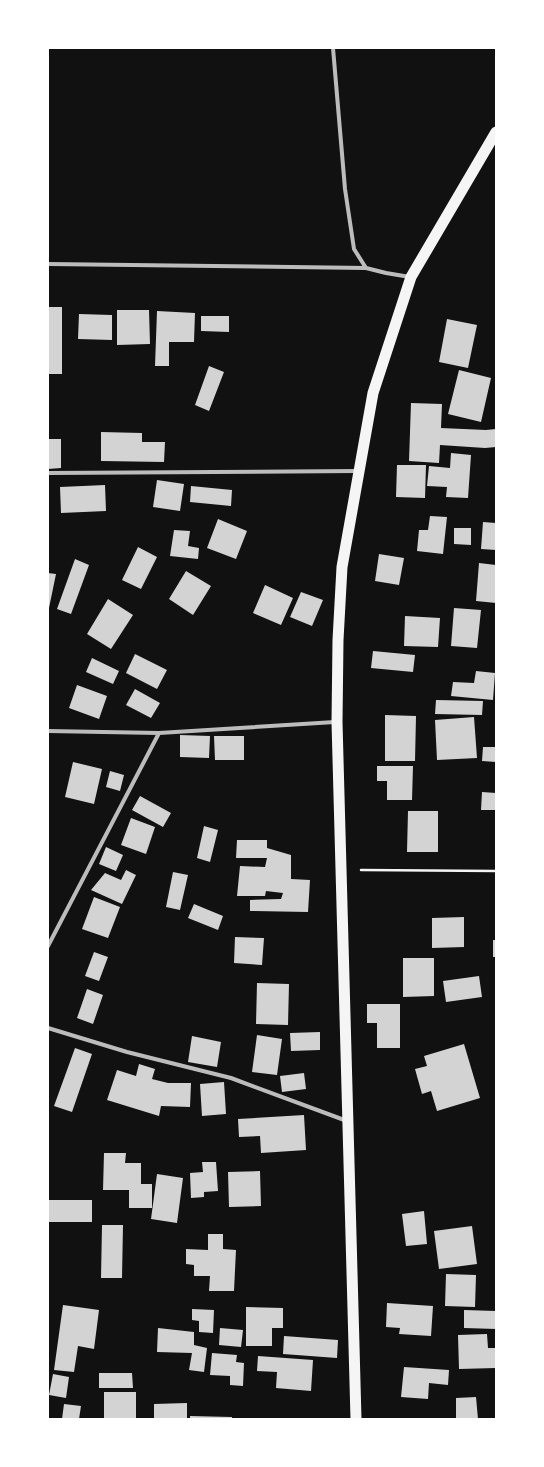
<svg xmlns="http://www.w3.org/2000/svg" width="544" height="1467" viewBox="0 0 544 1467" font-family="Spectral,serif">
	<style>
		.building { fill: #d3d3d3 }
		.lines { fill: none; stroke-linecap: round; stroke-linejoin: round }
		.path { stroke: #f5f5f5; stroke-width: 2.5 }
		.minor { stroke: #bcbcbc; stroke-width: 4 }
		.trunk { stroke: #f5f5f5; stroke-width: 11 }
	</style>
	<rect width="100%" height="100%" fill="#111"/>
	<path class="building" d="M48,307h14v67h-14z
		M117,310h32l1,34 -33,1z
		M157,311l38,2 -1,29h-25v24h-14z
		M79,314l33,1v25l-34,-1z
		M201,316h28v16l-28,-1z
		M447,319l30,6 -9,43 -29,-6z
		M209,366l15,6 -15,39 -14,-6z
		M459,370l32,8 -10,44 -33,-8z
		M411,403l31,1 -1,24 45,2 10,-1v18l-11,1 -45,-3 -1,18 -30,-2z
		M101,432l41,1v9h23l-1,20 -63,-1z
		M48,439h13v29l-13,1z
		M451,453l20,2 -3,43 -22,-1 1,-10 -20,-1 2,-20 21,2z
		M397,465h29l-1,33 -29,-1z
		M157,480l27,4 -4,27 -27,-4z
		M105,485l1,26 -45,2 -1,-26z
		M191,486l41,4 -1,16 -41,-4z
		M430,516l17,1 -4,37 -26,-3 2,-21h9z
		M218,519l29,12 -11,28 -29,-11z
		M483,522l13,1v27l-15,-1z
		M454,528h17v17l-17,-1z
		M174,530l16,1 -2,15 11,2 -1,11 -28,-3z
		M138,547l19,10 -16,32 -19,-9z
		M379,554l25,4 -5,27 -24,-4z
		M75,559l14,6 -18,49 -14,-5z
		M479,563l17,2v38l-20,-2z
		M186,571l25,15 -18,29 -24,-16z
		M48,573l8,1 -7,34 -1,-1z
		M265,585l28,13 -12,27 -28,-12z
		M301,592l22,8 -11,26 -22,-9z
		M108,599l25,16 -22,34 -24,-15z
		M454,608l27,2 -4,38 -26,-2z
		M405,616l35,2 -2,29 -34,-1z
		M373,651l42,4 -2,17 -42,-4z
		M135,654l32,16 -10,19 -31,-16z
		M92,658l27,13 -6,13 -27,-12z
		M476,671l19,2 -2,27 -42,-4 2,-14 21,1z
		M77,685l30,11 -8,23 -30,-11z
		M135,689l25,14 -9,15 -25,-13z
		M436,700l47,1 -1,14 -47,-1z
		M385,715l31,1 -1,45h-30z
		M474,717l3,41 -40,2 -2,-40z
		M180,735l30,1 -1,22 -29,-1z
		M214,736h30v24h-29z
		M483,747h13v15l-14,-1z
		M73,762l29,7 -8,35 -29,-7z
		M377,766h36l-1,34h-25v-19h-10z
		M110,771l14,4 -4,16 -14,-4z
		M482,792l14,1v17h-15z
		M140,796l31,17 -8,14 -31,-17z
		M408,811h30v41h-31z
		M131,818l24,9 -9,27 -25,-9z
		M204,826l14,4 -8,32 -13,-4z
		M237,840h30v8l24,7v24l19,1 -2,32 -58,-1v-11l31,-1 2,-6 -17,-2 -1,5h-28l3,-30 25,1 2,-9h-31z
		M106,847l17,8 -7,16 -17,-7z
		M126,870l10,5 -14,29 -31,-14 14,-17 16,7z
		M173,872l15,3 -8,35 -14,-3z
		M94,897l26,10 -12,31 -26,-9z
		M194,904l29,12 -5,14 -30,-12z
		M464,917v30l-32,1v-30z
		M235,937l29,1 -2,27 -28,-2z
		M493,940h3v17h-3z
		M94,952l14,5 -9,24 -14,-5z
		M403,958h31v38l-31,1z
		M479,976l3,21 -36,5 -3,-21z
		M257,983l32,1 -1,41 -32,-1z
		M87,989l16,6 -10,29 -16,-6z
		M367,1004h33v44h-23v-25h-10z
		M320,1032v18l-29,1 -1,-18z
		M257,1035l25,4 -5,36 -25,-3z
		M192,1036l29,6 -4,25 -29,-5z
		M464,1044l16,54 -43,13 -6,-20 -9,3 -7,-25 12,-3 -3,-10z
		M75,1048l17,6 -20,58 -18,-6z
		M139,1064l16,5 -3,10 16,4h23l-1,24 -29,-1 -2,10 -52,-16 10,-30 19,6z
		M304,1073l2,16 -24,3 -2,-16z
		M224,1082l2,32 -24,2 -2,-32z
		M304,1115l2,35 -45,3 -1,-17 -21,1 -1,-18z
		M104,1153h22l-1,10h16v21h11v24h-23v-18h-26z
		M202,1162h14l2,29 -14,1v5l-13,1 -1,-25 13,-1z
		M260,1171l1,35 -32,1 -1,-35z
		M157,1174l26,4 -6,45 -26,-4z
		M48,1200h44v22h-44z
		M424,1211l3,33 -21,2 -4,-32z
		M102,1225h21l-1,53h-21z
		M472,1226l5,38 -38,5 -5,-38z
		M208,1234h15v15l13,1 -2,41h-25l1,-15h-16v-11l-8,-1v-15l22,1z
		M446,1274l30,1 -1,32 -30,-1z
		M387,1303l46,3 -2,30 -32,-2 1,-6 -14,-1z
		M63,1305l36,5 -5,39 -16,-3 -4,26 -20,-2z
		M246,1307l37,1v20h-11v18h-26z
		M192,1309l22,1 -1,23 -14,-1v-11l-7,-1z
		M464,1310l32,1v18l-32,-1z
		M158,1328l36,4v13l13,3 -3,24 -15,-2 3,-17 -35,-1z
		M220,1328l23,2 -2,17 -22,-2z
		M487,1334l1,14h8v20l-37,1 -1,-34z
		M284,1336l54,4 -1,18 -54,-4z
		M212,1353l25,2 -1,7 8,1 -1,23 -13,-1v-9l-20,-1z
		M258,1356l55,4 -2,31 -35,-3 1,-16 -20,-1z
		M404,1367l45,3 -1,15 -19,-2 -1,16 -27,-2z
		M99,1373h33l1,15h-34z
		M53,1374l16,3 -3,21 -17,-3z
		M104,1392h32v27h-32z
		M476,1397l2,22h-22v-21z
		M187,1403v16h-33v-15z
		M64,1404l17,2 -2,13h-17z
		M190,1416l42,1v2h-42z"/>
	<g class="lines">
		<path class="path" d="M361,870l135,1"/>
		<path class="minor" d="M333,48l12,141 9,60 12,19 20,5 24,4
			M48,264l318,4
			M48,473l310,-2
			M48,731l111,2 176,-11
			M48,946l111,-213
			M48,1028l79,24 104,26 116,43"/>
		<path class="trunk" d="M356,1419l-19,-697 1,-82 4,-73 31,-174 38,-116 85,-145"/>
	</g>
	<rect width="544" height="1467" fill="none" stroke="#ffffff" stroke-width="98"/>
</svg>
